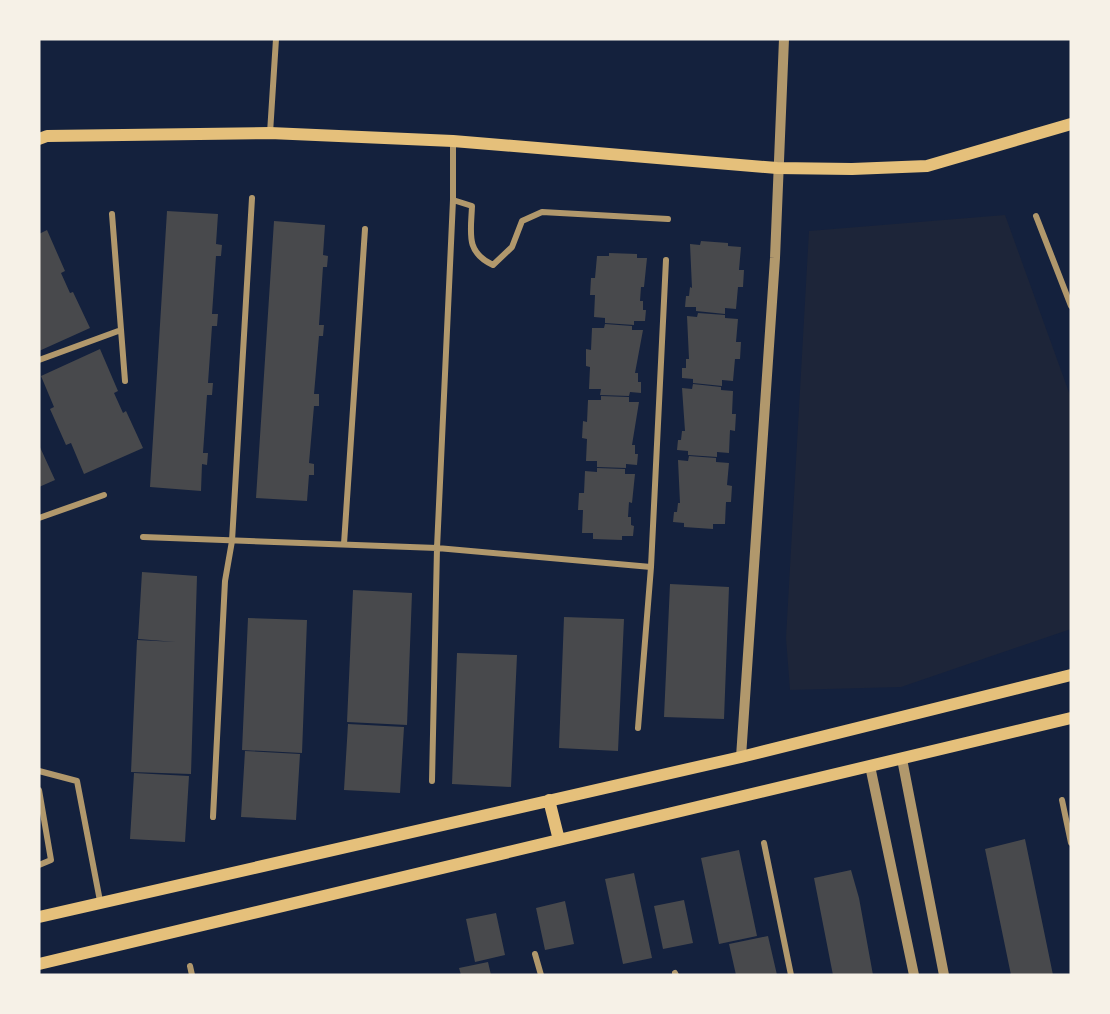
<svg xmlns="http://www.w3.org/2000/svg" width="1110" height="1014" viewBox="0 0 1110 1014" font-family="'Sofia Sans Condensed',sans-serif">
	<style>
		.green { fill: #1d2539 }
		.building { fill: #48494c }
		.lines { fill: none; stroke-linecap: round; stroke-linejoin: round }
		.minor { stroke: #b1986c; stroke-width: 6 }
		.tertiary { stroke: #b1986c; stroke-width: 10 }
		.secondary { stroke: #e5c07b; stroke-width: 12 }
	</style>
	<rect width="100%" height="100%" fill="#14213d"/>
	<path class="green" d="M1005,215l66,183v231l-170,58 -111,3 -4,-52 23,-407z"/>
	<path class="building" d="M167,211l51,3 -2,30 6,1 -1,11h-5l-4,58h6l-1,12h-5l-4,57h5l-1,12h-5l-4,58h5l-1,12 -5,-1 -1,27 -51,-4z
		M274,221l51,4 -2,30 5,1 -1,11h-4l-4,58h5l-1,11h-4l-5,58h5v12h-5l-5,57 5,1v11h-5l-2,26 -51,-3z
		M47,230l18,41 -4,2 9,20 3,-1 17,36 -51,23v-117z
		M701,241l27,2v3l13,1 -2,23h5l-1,17h-5l-2,22 -11,-1v6l-29,-3v-4h-11l1,-11h3l1,-9 2,1 -2,-44 10,1z
		M609,253l28,1v4h10l-3,29h-3l-1,14h3v9h3l-1,11h-11v4l-29,-2v-5l-11,-1 1,-22h-5l1,-17h4l2,-22h12z
		M698,313l27,2v3l13,1 -2,23h5l-1,17h-5l-2,22 -11,-1v6l-29,-3v-4l-11,-1v-10h4v-9h3l-2,-43 10,1z
		M605,324l27,2v4h11l-8,43h3v9h3v11l-11,-1 -1,4 -29,-1 1,-6h-12l1,-22 -4,-1v-17l5,1 1,-22h12z
		M100,349l18,42 -4,2 9,20 3,-2 17,37 -59,26 -13,-31 -5,2 -16,-36 4,-2 -13,-31z
		M693,384l28,3v3l12,1 -1,23h4l-1,17 -5,-1 -1,23 -12,-1v5l-29,-2v-4l-11,-1 1,-10h3l1,-9h3l-3,-43 10,1z
		M601,396l28,1v5h10l-7,43h3v9h3l-1,11 -11,-1v4l-29,-1v-6h-11l1,-22 -5,-1 1,-17 4,1 1,-22h13z
		M39,445l16,35 -16,7z
		M689,456l27,2v4l13,1 -2,22 5,1 -1,16h-5l-1,22h-12v5l-29,-2v-4l-11,-1 1,-10h3l1,-9h2l-2,-43 10,1z
		M597,468l28,1v5h10l-3,29 -3,-1 -1,15h3v8l3,1 -1,10h-11v4l-29,-1v-6h-11l1,-23h-5l1,-17h5l1,-22 12,1z
		M142,572l55,4 -6,198 -60,-2 6,-132 39,2 -38,-3z
		M670,584l59,3 -5,132 -60,-2z
		M353,590l59,3 -5,132 -60,-3z
		M564,617l60,2 -6,132 -59,-3z
		M248,618l59,2 -5,133 -60,-3z
		M457,653l60,2 -6,132 -59,-3z
		M348,724l56,3 -4,66 -56,-3z
		M245,751l55,3 -4,66 -55,-3z
		M134,773l55,3 -4,66 -55,-3z
		M1025,839l28,136h-42l-26,-126z
		M739,850l18,86 -38,8 -18,-86z
		M851,870l8,28 14,77h-40l-2,-10 -17,-87z
		M634,873l18,85 -29,6 -18,-85z
		M684,900l9,43 -30,6 -9,-43z
		M565,901l9,43 -29,6 -9,-42z
		M496,913l9,42 -30,7 -9,-43z
		M768,936l9,39h-41l-7,-31z
		M488,962l3,13h-30l-2,-7z"/>
	<g class="lines">
		<path class="minor" d="M270,133l6,-94
			M453,200l19,6c-1,27 -7,46 21,59l19,-18 10,-26 20,-9 126,7
			M112,214l13,167
			M1036,216l35,90
			M39,360l82,-30
			M39,518l65,-23
			M143,537l294,11 214,19
			M344,544l21,-315
			M638,728l13,-161 15,-307
			M39,771l38,10 23,120
			M432,781l5,-233 16,-348v-59
			M39,790l12,70 -12,5
			M1062,800l9,43
			M213,817l12,-236 7,-40 20,-343
			M764,843l27,132
			M535,954l6,21
			M190,966l2,9
			M675,973l1,2"/>
		<path class="tertiary" d="M741,757l34,-499 9,-219
			M902,759l42,216
			M870,766l44,209"/>
		<path class="secondary" d="M39,139l8,-3 223,-3 183,8 324,27 75,1 75,-3 144,-42
			M549,800l10,40
			M39,917l702,-160 330,-82
			M39,964l1032,-246"/>
	</g>
	<rect width="1110" height="1014" fill="none" stroke="#f6f1e7" stroke-width="81"/>
</svg>
